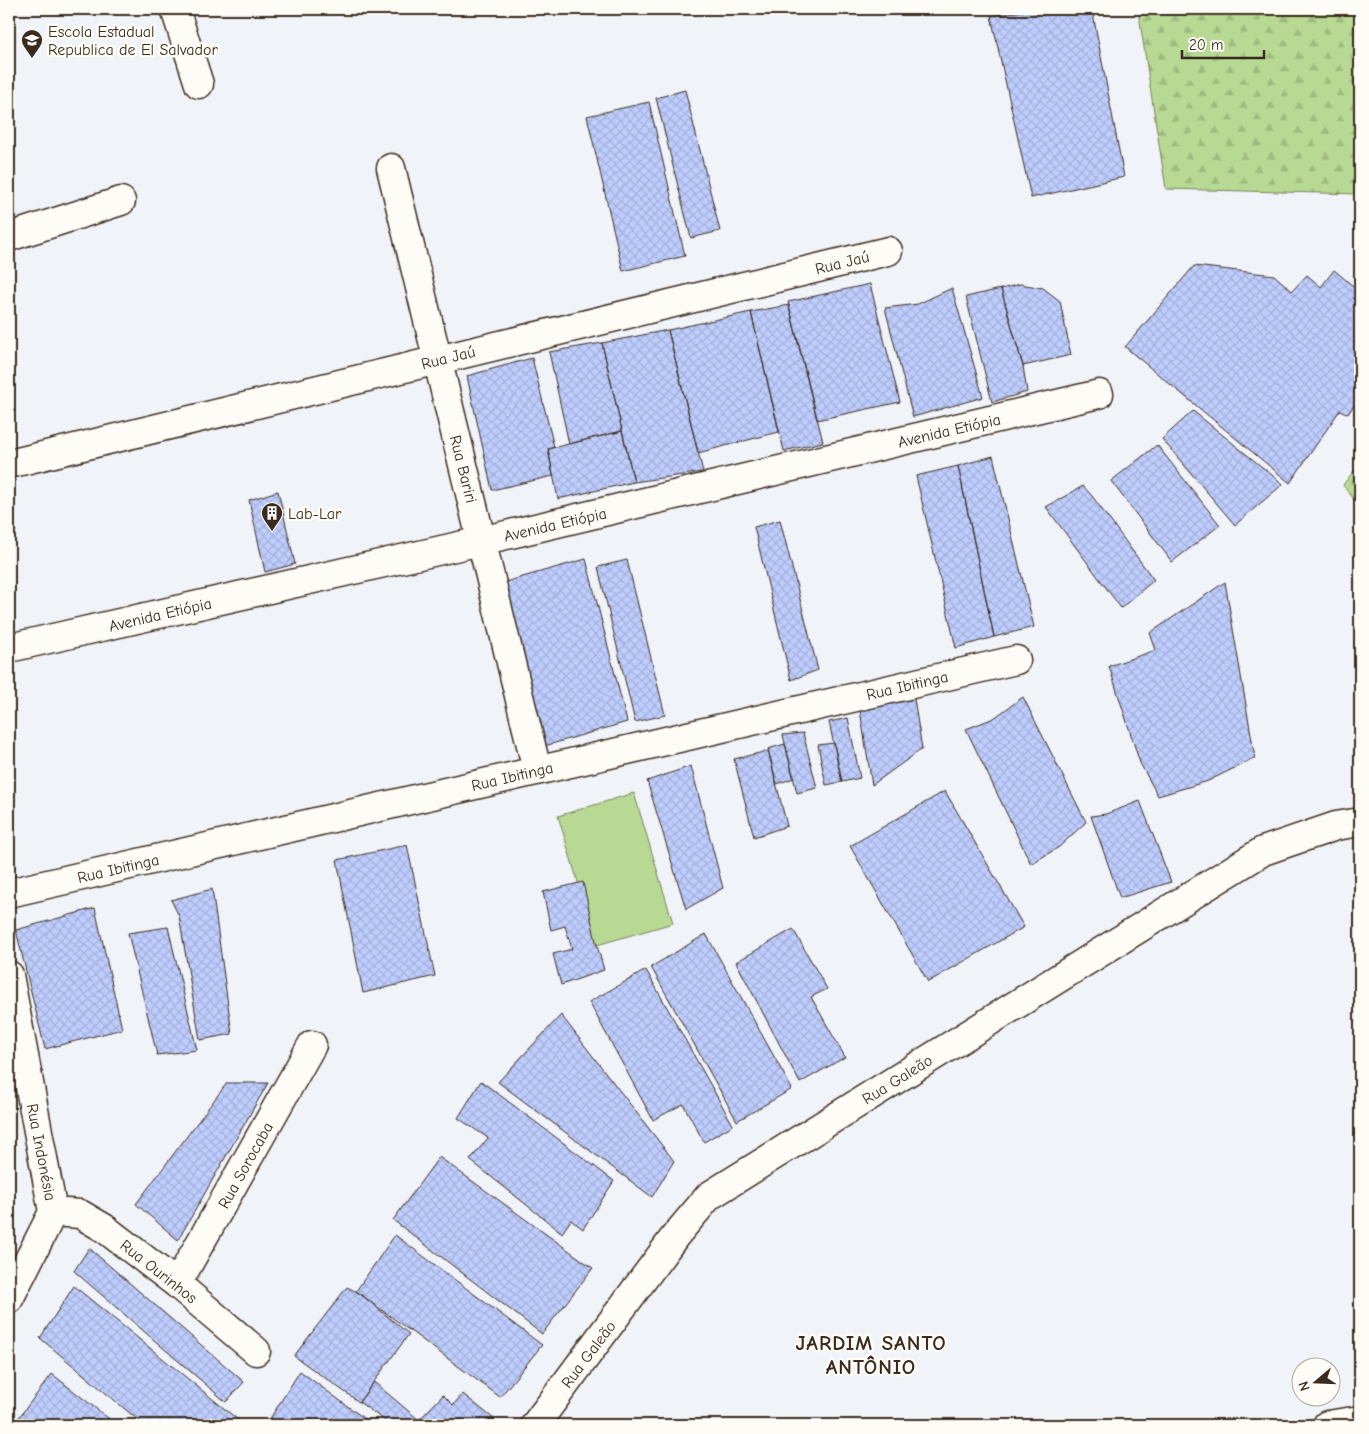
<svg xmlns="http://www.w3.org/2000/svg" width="1369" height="1434" viewBox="0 0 1369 1434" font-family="'Comic Neue',sans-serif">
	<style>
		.green { fill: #b7d993; stroke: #798258 }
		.forest { fill: url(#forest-firs); stroke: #798258 }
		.building { fill: url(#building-cross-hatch); stroke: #3b2a1e }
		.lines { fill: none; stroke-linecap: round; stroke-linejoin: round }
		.minor-casing { stroke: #3b2a1e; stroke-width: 31 }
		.minor { stroke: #fdfcf7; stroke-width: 28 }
		.labels { text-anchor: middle; stroke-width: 5; stroke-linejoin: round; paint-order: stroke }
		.poi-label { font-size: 16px; fill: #3b2a1e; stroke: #fdfcf7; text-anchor: start }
		.street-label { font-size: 16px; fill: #3b2a1e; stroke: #fdfcf7 }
		.district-label { font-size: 21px; font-weight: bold; letter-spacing: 1px; fill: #3b2a1e; stroke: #fdfcf7 }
	</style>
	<defs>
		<pattern id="forest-firs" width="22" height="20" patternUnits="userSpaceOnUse" patternTransform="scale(1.25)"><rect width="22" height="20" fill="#b7d993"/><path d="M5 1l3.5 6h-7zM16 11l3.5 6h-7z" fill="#9eba7e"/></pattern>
		<pattern id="building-cross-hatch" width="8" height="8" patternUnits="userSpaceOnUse" patternTransform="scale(1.25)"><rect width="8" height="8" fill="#becdfe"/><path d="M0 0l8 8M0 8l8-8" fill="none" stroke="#a4b0d9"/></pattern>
	</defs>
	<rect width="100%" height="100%" fill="#f0f3f8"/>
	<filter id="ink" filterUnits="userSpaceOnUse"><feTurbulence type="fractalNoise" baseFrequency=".02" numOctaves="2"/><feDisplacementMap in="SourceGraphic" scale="10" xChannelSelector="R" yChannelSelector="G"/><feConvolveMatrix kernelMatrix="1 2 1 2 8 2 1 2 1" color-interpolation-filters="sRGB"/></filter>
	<g filter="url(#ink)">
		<path class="green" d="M634,793l39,130 -76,22 -39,-129z"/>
		<path class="forest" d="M1138,9h222v185l-194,-5z
			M1360,463v44l-17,-22z"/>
		<path class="building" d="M1035,9h57l32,168 -93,21 -40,-182z
			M685,90l35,141 -29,7 -35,-140z
			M649,102l36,154 -62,15 -36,-155z
			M1194,266l80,9 18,16 15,-16 14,12 13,-17 19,16 7,-8v118l-12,18 -8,-4 -50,73 -165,-136z
			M870,284l30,118 -83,18 -29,-118z
			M1020,284l23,4 17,13 11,54 -48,11 -22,-77z
			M952,288l31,109 -70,20 -28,-109 33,-4z
			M1001,289l22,77 4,26 -35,10 -26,-105z
			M789,305l34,137 -39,9 -33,-139z
			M751,312l28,120 -81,21 -30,-123z
			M668,330l35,142 -69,10 -32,-139z
			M602,343l20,88 -53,13 -20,-92z
			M532,358l22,89 -6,2 5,27 -61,14 -25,-114z
			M1193,411l90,73 -48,41 -73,-86z
			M622,431l12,51 -76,17 -10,-50z
			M1157,445l63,80 -48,37 -61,-81z
			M993,456l41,171 -40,10 -36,-171z
			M958,466l36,171 -38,11 -40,-172z
			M1083,486l9,10 62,84 -33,28 -75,-101z
			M278,491l17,73 -30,8 -16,-72z
			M780,520l38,150 -27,10 -37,-153z
			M586,559l41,163 -86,25 -36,-165z
			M627,560l38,155 -30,7 -37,-155z
			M1225,582l30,176 -47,23 -50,15 -18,-33 -31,-97 47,-16 -6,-17z
			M1023,697l63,125 -27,25 -28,17 -65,-135 28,-11z
			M914,699l8,50 -50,36 -12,-75z
			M848,718l12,60 -18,4 -13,-60z
			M803,733l14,55 -20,5 -14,-58z
			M834,743l8,39 -16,3 -8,-40z
			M785,744l9,34 -17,6 -9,-35z
			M768,751l19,75 -33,11 -20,-78z
			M691,766l32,122 -37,21 -39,-128z
			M945,791l79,136 -96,55 -78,-136z
			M1140,801l31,81 -51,16 -29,-82 15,-2z
			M407,845l28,131 -72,17 -26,-133z
			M583,882l13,60 8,28 -43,15 -8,-31 19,-5 -7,-23 -14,4 -8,-38z
			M212,889l20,145 -32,6 -21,-124 -8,-16z
			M95,908l27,121 -77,20 -29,-119z
			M168,927l29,123 -40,5 -29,-122z
			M793,929l34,60 -16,8 34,60 -45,26 -64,-121z
			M706,934l86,155 -55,32 -86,-154z
			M646,970l87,155 -29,17 -21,-38 -30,16 -64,-118z
			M561,1015l113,146 -22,36 -154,-115z
			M481,1081l133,100 -31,48 -12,-9 -9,13 -92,-73 18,-22 -30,-20z
			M227,1083h41l-90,157 -42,-36z
			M439,1157l154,111 -51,66 -149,-114z
			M395,1235l147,110 -42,52 -144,-106z
			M89,1248l155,134 -18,20 -152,-131z
			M74,1286l168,137 -2,2h-96l-104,-87z
			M347,1287l12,6 50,41 -50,68 -65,-46z
			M300,1371l73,54h-107z
			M52,1374l65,51h-104z
			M374,1382l45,38 24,-25 10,10 10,-11 31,25 -5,6h-98l-32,-23z"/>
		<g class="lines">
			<g class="minor-casing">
				<path id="minor" d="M175,9l24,75
					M391,168l146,602
					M9,237l112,-36
					M9,464l879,-213
					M9,648l472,-107 618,-147
					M9,893l1007,-233
					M9,975l44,237
					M53,1212l27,2 24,14 73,56 79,67
					M177,1284l135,-239
					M9,1299l44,-87
					M535,1425l141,-190 33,-39 554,-345 73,-25 24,-4
					M1327,1425l33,-5"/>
			</g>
			<use href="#minor" class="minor"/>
		</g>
	</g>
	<defs>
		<g id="school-pin" transform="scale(1.125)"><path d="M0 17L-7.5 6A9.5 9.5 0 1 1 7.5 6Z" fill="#3b2a1e" stroke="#fdfcf7"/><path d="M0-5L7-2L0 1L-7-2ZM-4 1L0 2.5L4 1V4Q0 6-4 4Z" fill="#fff"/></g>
		<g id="building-pin" transform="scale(1.125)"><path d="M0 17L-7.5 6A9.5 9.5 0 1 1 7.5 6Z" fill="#3b2a1e" stroke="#fdfcf7"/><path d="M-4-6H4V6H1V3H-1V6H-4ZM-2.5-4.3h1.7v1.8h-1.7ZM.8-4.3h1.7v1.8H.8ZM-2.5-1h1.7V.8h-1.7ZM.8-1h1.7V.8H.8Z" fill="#fff"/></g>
	</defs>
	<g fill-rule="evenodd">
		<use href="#school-pin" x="32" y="40"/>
		<use href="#building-pin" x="272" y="513"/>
	</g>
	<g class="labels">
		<g class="poi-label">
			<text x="48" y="37">Escola Estadual<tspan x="48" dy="18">Republica de El Salvador</tspan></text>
			<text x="288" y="519">Lab-Lar</text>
		</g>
		<g class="street-label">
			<text transform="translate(842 262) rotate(-14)" y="6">Rua Jaú</text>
			<text transform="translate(448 357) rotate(-14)" y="6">Rua Jaú</text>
			<text transform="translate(949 430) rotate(-13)" y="6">Avenida Etiópia</text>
			<text transform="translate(464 469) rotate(76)" y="6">Rua Bariri</text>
			<text transform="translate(555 524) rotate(-13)" y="6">Avenida Etiópia</text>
			<text transform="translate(160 614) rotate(-13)" y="6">Avenida Etiópia</text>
			<text transform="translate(907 685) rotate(-13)" y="6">Rua Ibitinga</text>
			<text transform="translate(512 776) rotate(-13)" y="6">Rua Ibitinga</text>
			<text transform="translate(118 868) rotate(-13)" y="6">Rua Ibitinga</text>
			<text transform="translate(897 1079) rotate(-32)" y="6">Rua Galeão</text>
			<text transform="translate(42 1152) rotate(79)" y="6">Rua Indonésia</text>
			<text transform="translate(245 1165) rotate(-61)" y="6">Rua Sorocaba</text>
			<text transform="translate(159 1271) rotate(38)" y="6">Rua Ourinhos</text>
			<text transform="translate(588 1354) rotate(-53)" y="6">Rua Galeão</text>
		</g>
		<g class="district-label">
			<text x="871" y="1350">JARDIM SANTO<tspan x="871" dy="24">ANTÔNIO</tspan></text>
		</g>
	</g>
	<rect width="1369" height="1434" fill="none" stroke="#fdfcf7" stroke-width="30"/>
	<rect x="15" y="15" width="1339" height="1404" fill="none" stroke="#3b2a1e" stroke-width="2" filter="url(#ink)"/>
	<g transform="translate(1316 1382) rotate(251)"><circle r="24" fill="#fdfcf7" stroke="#afa8a0"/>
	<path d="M0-4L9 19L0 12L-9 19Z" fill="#3b2a1e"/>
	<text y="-8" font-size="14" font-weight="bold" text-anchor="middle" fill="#3b2a1e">N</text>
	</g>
	<path d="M1182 50v8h82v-8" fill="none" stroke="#3b2a1e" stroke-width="2.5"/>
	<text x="1189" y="50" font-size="15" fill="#3b2a1e" stroke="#fdfcf7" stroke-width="4" paint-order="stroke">20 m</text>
</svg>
